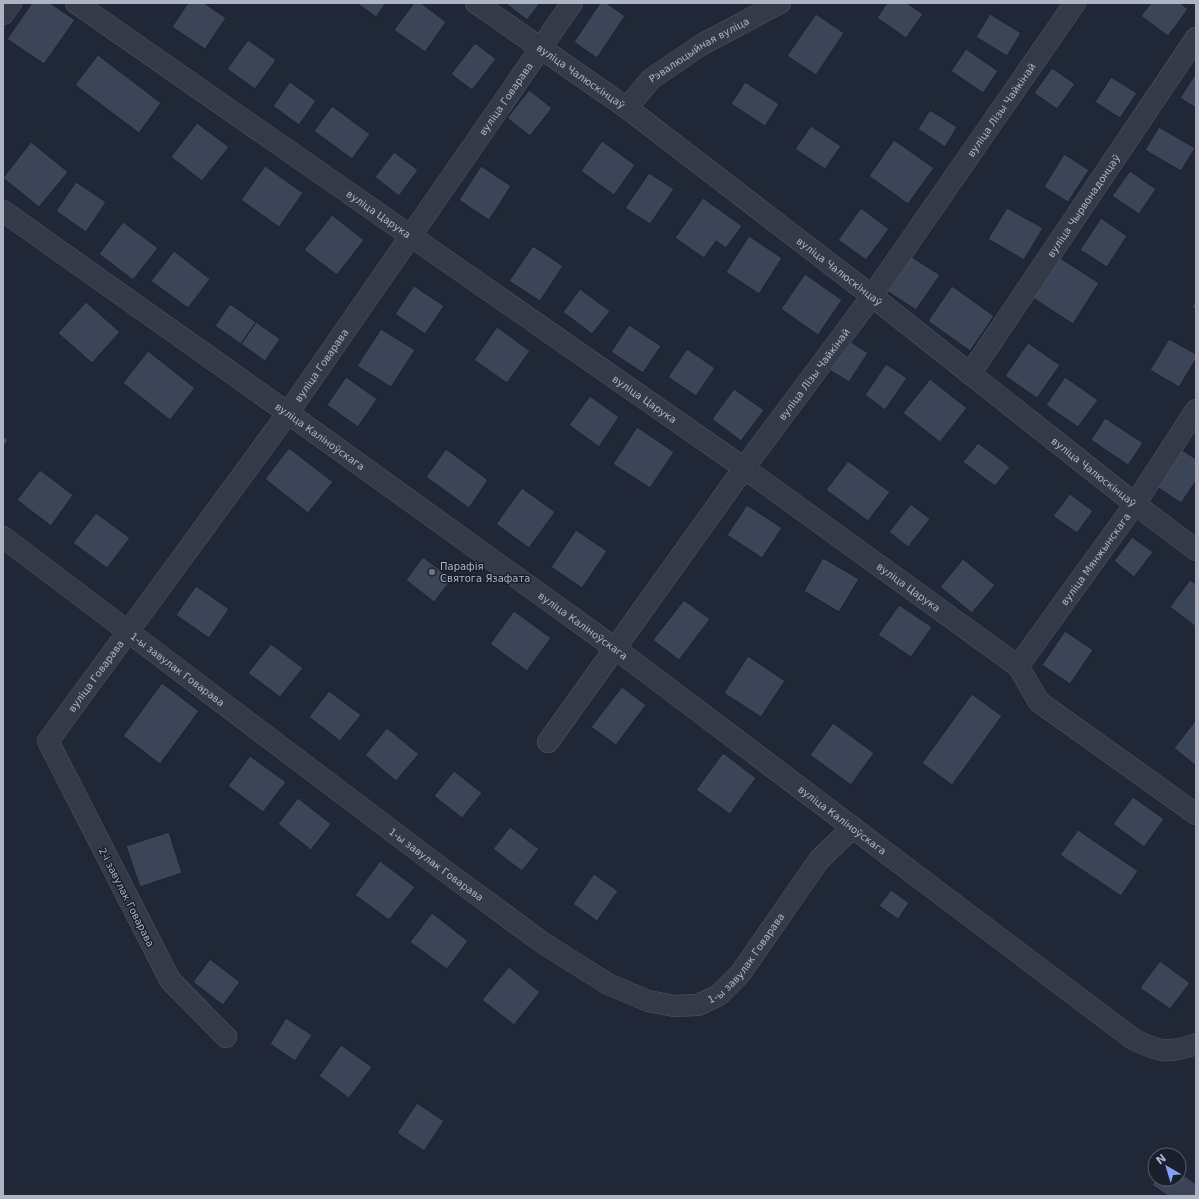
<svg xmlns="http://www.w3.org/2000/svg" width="1199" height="1199" viewBox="0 0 1199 1199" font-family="'DejaVu Sans',sans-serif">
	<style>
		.building { fill: #3c4558; stroke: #1b212e }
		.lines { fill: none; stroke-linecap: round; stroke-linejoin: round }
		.minor-casing { stroke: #515766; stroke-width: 22 }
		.minor { stroke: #343a48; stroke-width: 21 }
		.worship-dot { fill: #6b7280; stroke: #191f2c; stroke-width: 1.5 }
		.labels { text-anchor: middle; stroke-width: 3; stroke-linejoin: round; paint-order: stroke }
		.street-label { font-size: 10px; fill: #aeb4c5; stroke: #191f2c }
		.poi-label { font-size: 10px; fill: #aeb4c5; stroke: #191f2c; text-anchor: start }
	</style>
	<rect width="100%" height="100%" fill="#202837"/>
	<path class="building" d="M32,3h18l25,17 -31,44 -37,-25z
		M188,3h16l22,15 -21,31 -33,-22z
		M357,3h29l-10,14z
		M414,3h7l25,19 -21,30 -31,-22z
		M505,3h35l-13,17z
		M600,3h6l19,13 -28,42 -23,-16z
		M887,3h20l16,11 -17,24 -29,-20z
		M1151,3h29l8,6 -20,27 -27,-20z
		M816,14l28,19 -28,42 -29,-19z
		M990,14l31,19 -14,23 -31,-19z
		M248,40l28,20 -21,29 -28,-20z
		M475,43l21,16 -24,31 -21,-16z
		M966,49l32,22 -15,22 -32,-22z
		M98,55l63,48 -22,30 -64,-48z
		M1052,68l23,16 -18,25 -23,-16z
		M1196,73v35l-16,-10z
		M1111,77l26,16 -17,25 -25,-16z
		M290,82l26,19 -17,24 -26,-19z
		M745,82l34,22 -14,22 -34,-22z
		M529,90l23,18 -22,28 -23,-18z
		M332,106l38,28 -18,25 -38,-28z
		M930,110l27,17 -12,20 -27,-18z
		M197,123l32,24 -27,34 -31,-24z
		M811,126l30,20 -16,23 -30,-20z
		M1159,127l36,21 -14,23 -36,-21z
		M894,140l40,28 -26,36 -39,-28z
		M602,141l33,24 -21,30 -33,-24z
		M31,142l37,30 -29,35 -36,-29z
		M394,152l24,18 -19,26 -24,-19z
		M1064,154l25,16 -21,32 -24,-15z
		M265,166l38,27 -24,34 -38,-27z
		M481,166l30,20 -22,34 -30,-20z
		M1130,171l26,18 -17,25 -27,-18z
		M649,173l25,16 -24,35 -25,-16z
		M76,182l30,20 -20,30 -30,-21z
		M703,198l39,28 -16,22 -10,-7 -12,17 -29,-20z
		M861,208l28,21 -23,31 -28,-20z
		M1007,208l36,20 -19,32 -36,-21z
		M332,215l32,25 -27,35 -33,-25z
		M1101,218l26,18 -20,31 -27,-17z
		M123,222l35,26 -25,32 -34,-26z
		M749,236l33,22 -23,36 -33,-22z
		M533,246l30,20 -23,35 -31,-20z
		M174,251l36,28 -22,29 -37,-27z
		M910,256l30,19 -24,35 -29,-19z
		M1060,258l39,25 -26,41 -40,-26z
		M805,274l37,26 -24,35 -37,-26z
		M414,286l30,20 -19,28 -30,-20z
		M952,286l42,30 -24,35 -42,-30z
		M580,289l30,22 -18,23 -29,-22z
		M1196,300v9l-4,-2z
		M86,302l34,30 -28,31 -34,-30z
		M230,304l26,18 -15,22 -26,-18z
		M256,322l24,17 -15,22 -24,-17z
		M629,325l32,21 -18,27 -32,-21z
		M497,327l33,24 -23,32 -33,-23z
		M381,329l34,21 -24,37 -34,-21z
		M1169,339l27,15v5l-17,28 -29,-17z
		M848,340l20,13 -19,29 -21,-13z
		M1028,343l32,22 -23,33 -32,-22z
		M687,349l28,19 -19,28 -28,-19z
		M148,351l47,37 -25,32 -47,-37z
		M886,364l21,14 -22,32 -20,-15z
		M346,377l31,22 -19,28 -31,-22z
		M1065,377l33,23 -20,27 -32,-22z
		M930,379l37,29 -27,34 -37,-29z
		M734,389l30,21 -23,31 -29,-22z
		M590,396l29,21 -20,30 -30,-22z
		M1105,418l38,25 -15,22 -37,-25z
		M637,427l37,25 -24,36 -37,-24z
		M3,436l5,4 -5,8z
		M978,443l32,24 -15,19 -32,-24z
		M289,448l44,34 -25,31 -43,-34z
		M446,449l42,31 -19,28 -43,-31z
		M1182,450l14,9v22l-15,22 -24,-16z
		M848,461l42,31 -22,29 -42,-31z
		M40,470l33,25 -22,31 -34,-26z
		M522,488l33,24 -26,36 -33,-24z
		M1070,494l23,17 -16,22 -24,-17z
		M911,504l19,15 -22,28 -19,-15z
		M747,505l35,23 -20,30 -35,-23z
		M96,513l34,25 -23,30 -34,-25z
		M576,530l31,21 -25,37 -31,-21z
		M1132,537l21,15 -19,25 -20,-16z
		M423,557l29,22 -18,23 -28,-22z
		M823,558l36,21 -20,33 -35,-21z
		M963,559l32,26 -23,28 -32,-26z
		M1190,580l6,4v43l-26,-20z
		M196,586l33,23 -20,29 -33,-23z
		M684,600l26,19 -31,41 -26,-20z
		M899,605l33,22 -21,30 -33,-22z
		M514,611l37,27 -24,33 -37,-27z
		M1065,631l28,19 -23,34 -28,-19z
		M271,644l32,24 -23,29 -32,-24z
		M748,656l37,25 -24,36 -37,-24z
		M162,683l37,28 -39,53 -37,-28z
		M622,687l24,18 -30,40 -25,-18z
		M329,691l32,24 -21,26 -31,-24z
		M972,694l30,22 -50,69 -30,-22z
		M1196,720v46l-22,-18z
		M833,723l41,30 -23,32 -41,-30z
		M387,728l32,26 -23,27 -31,-26z
		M723,753l33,25 -26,36 -34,-24z
		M250,756l36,26 -23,30 -35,-26z
		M454,771l28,22 -20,25 -28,-22z
		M1133,797l31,22 -20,28 -31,-23z
		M298,798l33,26 -20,26 -33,-26z
		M510,827l29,22 -17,22 -29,-22z
		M1078,830l60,41 -17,25 -61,-41z
		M169,832l13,41 -42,14 -14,-41z
		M380,861l35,26 -26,33 -34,-25z
		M594,874l24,17 -21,30 -24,-17z
		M891,890l18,13 -11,16 -19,-13z
		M432,913l36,28 -21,28 -37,-27z
		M210,959l30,23 -17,23 -30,-23z
		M1160,961l30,22 -20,26 -30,-21z
		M509,967l31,25 -26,33 -32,-25z
		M286,1018l26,17 -17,26 -25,-17z
		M341,1045l31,22 -23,31 -30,-22z
		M417,1103l27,18 -20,30 -27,-18z
		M1179,1172l17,12v12h-28l-16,-11 4,-6h23z"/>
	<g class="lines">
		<g class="minor-casing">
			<g id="minor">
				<path id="s1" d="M76,3l668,465 274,198 21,36 157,112"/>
				<path id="s2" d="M476,3l151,105 245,188 263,208 61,46"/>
				<path d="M3,14l8,-11"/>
				<path id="s3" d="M627,108l24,-29 50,-34 79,-42"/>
				<path id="s4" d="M3,211l285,202 328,236 517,390c26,13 35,15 63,5"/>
				<path id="s5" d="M970,374l226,-336"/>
				<path id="s6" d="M3,537l438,331 102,75 65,41 40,17 26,5 24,-1 21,-10 21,-21 79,-114 34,-33"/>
				<path id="s7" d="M1018,666l117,-162 61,-94"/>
				<path id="s8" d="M548,742l196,-274 128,-172 203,-293"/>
				<path id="s9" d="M226,1037l-56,-57 -122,-239 240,-328 284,-410"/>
			</g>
		</g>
		<use href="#minor" class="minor"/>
	</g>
	<circle class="worship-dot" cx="432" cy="572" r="4"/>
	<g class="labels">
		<g class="street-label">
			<text dy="4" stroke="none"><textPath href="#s3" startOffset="94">Рэвалюцыйная вуліца</textPath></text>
			<text dy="4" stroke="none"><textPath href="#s2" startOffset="128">вуліца Чалюскінцаў</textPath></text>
			<text dy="4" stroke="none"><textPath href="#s9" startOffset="1137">вуліца Говарава</textPath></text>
			<text dy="4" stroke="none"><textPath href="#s8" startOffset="778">вуліца Лізы Чайкінай</textPath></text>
			<text dy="4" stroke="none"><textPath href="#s5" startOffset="203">вуліца Чырвонадонцаў</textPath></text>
			<text dy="4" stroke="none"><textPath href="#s1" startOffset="369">вуліца Царука</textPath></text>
			<text dy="4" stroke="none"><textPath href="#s2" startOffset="452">вуліца Чалюскінцаў</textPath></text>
			<text dy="4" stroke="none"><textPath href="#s9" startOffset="813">вуліца Говарава</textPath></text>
			<text dy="4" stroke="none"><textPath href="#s8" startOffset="454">вуліца Лізы Чайкінай</textPath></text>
			<text dy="4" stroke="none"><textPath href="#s1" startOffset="693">вуліца Царука</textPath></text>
			<text dy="4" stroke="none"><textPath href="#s4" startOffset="389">вуліца Каліноўскага</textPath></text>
			<text dy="4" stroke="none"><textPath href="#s2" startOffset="776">вуліца Чалюскінцаў</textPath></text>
			<text dy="4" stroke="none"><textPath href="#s7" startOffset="132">вуліца Мянжынскага</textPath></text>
			<text dy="4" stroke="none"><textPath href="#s1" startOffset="1017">вуліца Царука</textPath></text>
			<text dy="4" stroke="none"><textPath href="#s4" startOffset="713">вуліца Каліноўскага</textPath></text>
			<text dy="4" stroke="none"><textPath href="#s6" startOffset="219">1-ы завулак Говарава</textPath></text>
			<text dy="4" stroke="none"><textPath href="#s9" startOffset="429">вуліца Говарава</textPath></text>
			<text dy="4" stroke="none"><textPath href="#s4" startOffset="1037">вуліца Каліноўскага</textPath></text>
			<text dy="4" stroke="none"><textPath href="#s6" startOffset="543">1-ы завулак Говарава</textPath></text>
			<text transform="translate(127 897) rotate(63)" y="4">2-і завулак Говарава</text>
			<text dy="4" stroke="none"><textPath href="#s6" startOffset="915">1-ы завулак Говарава</textPath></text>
		</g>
		<g class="poi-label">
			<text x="440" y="570">Парафія<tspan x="440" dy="12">Святога Язафата</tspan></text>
		</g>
	</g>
	<rect width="1199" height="1199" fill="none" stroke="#aeb4c5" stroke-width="8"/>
	<g transform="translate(1167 1167) rotate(322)"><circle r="19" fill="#191f2c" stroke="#555b69"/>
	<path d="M0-3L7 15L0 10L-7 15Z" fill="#80a3f7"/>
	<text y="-6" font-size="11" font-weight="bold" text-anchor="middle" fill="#aeb4c5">N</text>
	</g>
</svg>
